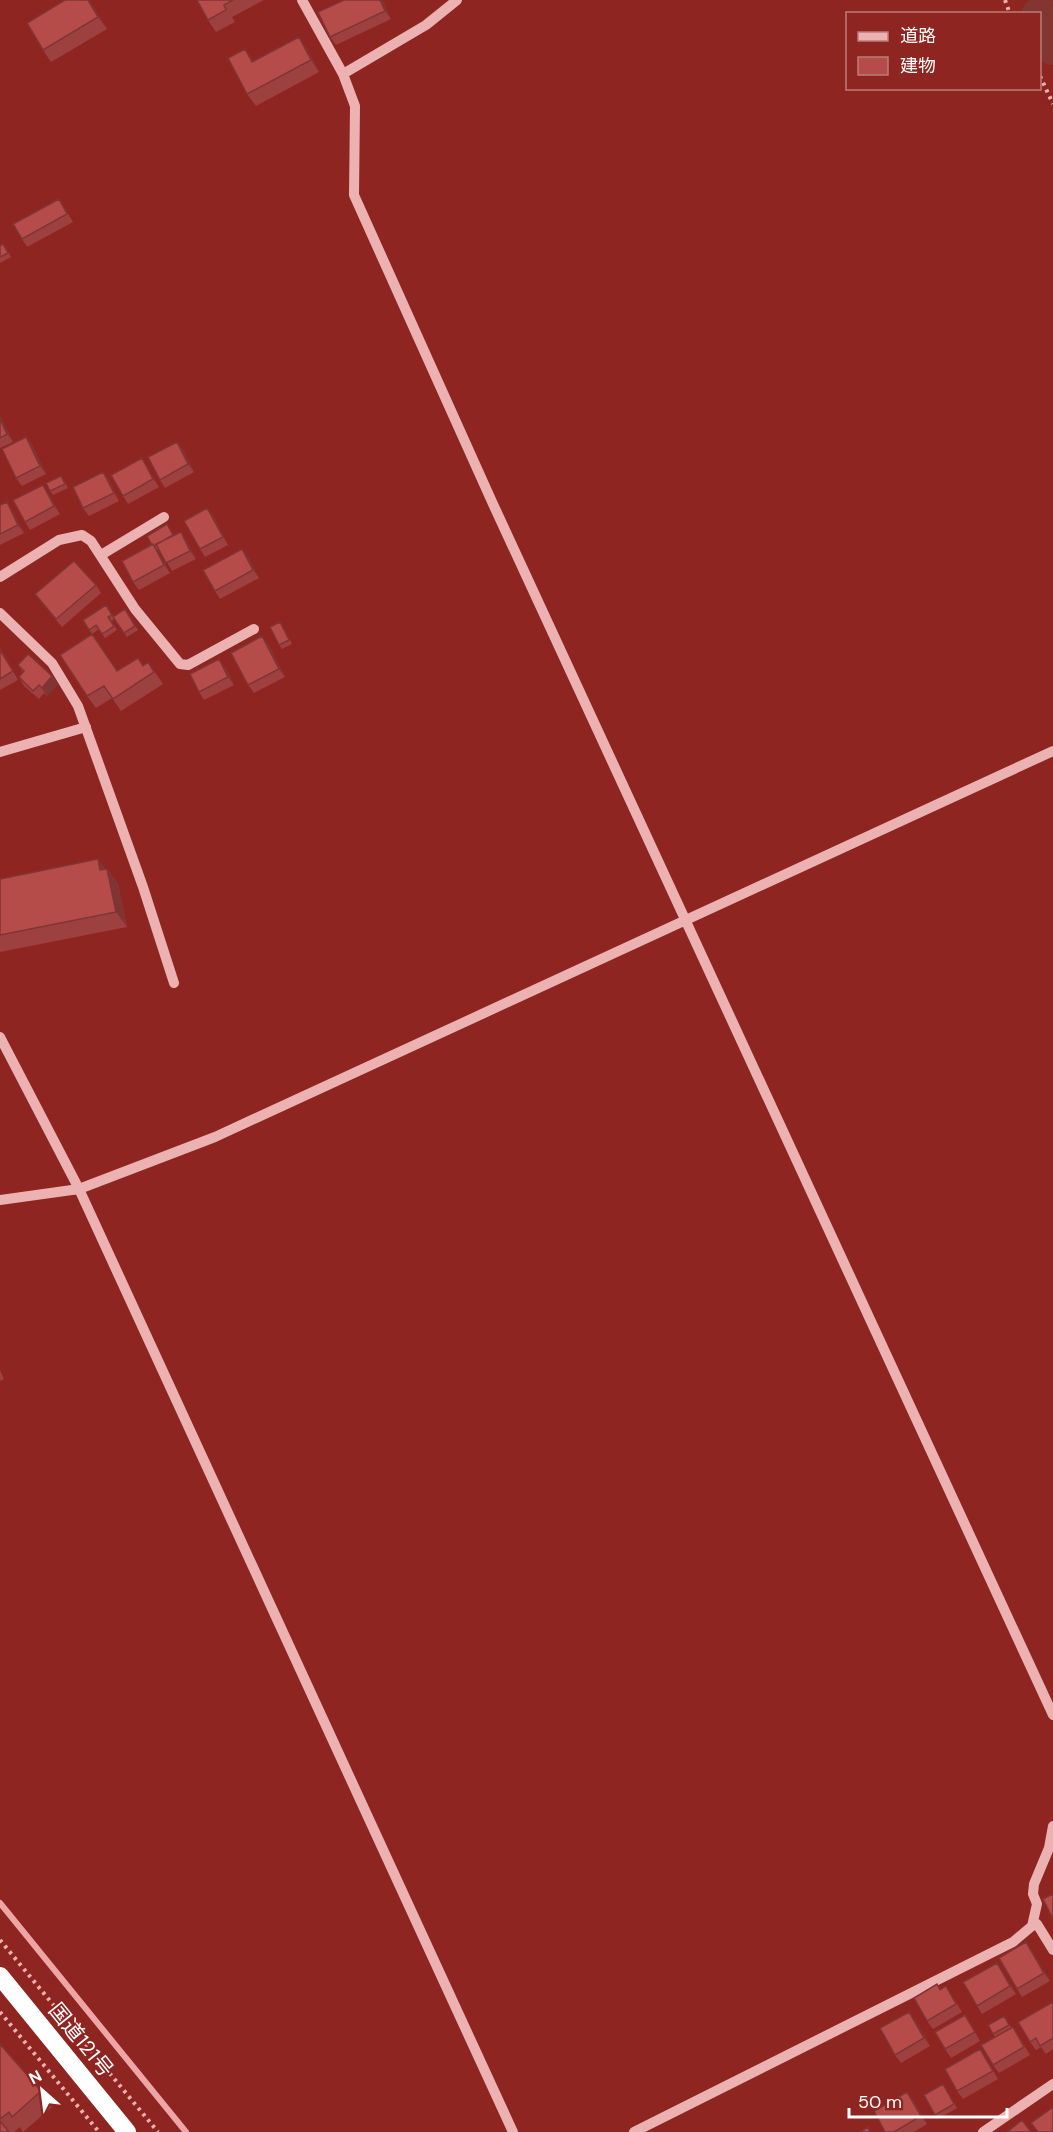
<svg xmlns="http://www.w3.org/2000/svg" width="1053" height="2132" viewBox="0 0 1053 2132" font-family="'DM Sans','Noto Sans JP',sans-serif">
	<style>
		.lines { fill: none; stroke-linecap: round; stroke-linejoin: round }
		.stream { stroke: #eda5a5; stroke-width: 6 }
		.river { stroke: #833532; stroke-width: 38 }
		.path { stroke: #ecb2b1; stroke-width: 4; stroke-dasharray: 3 4.5; stroke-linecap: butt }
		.minor { stroke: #ecb2b1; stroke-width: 10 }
		.highway { stroke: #fff; stroke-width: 18 }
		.wall { fill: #9d4140 }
		.shaded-wall { fill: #7f3534 }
		.building { fill: #b64c4a; stroke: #7f3534; stroke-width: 1.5 }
		.labels { text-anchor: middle; stroke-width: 4.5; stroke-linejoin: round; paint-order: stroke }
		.street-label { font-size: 21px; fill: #fff; stroke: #8f2521 }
	</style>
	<rect width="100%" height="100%" fill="#8f2521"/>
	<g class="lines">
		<path class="stream" d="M0,1903l186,229"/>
		<path class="river" d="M1040,16l13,30"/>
		<path class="path" d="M1005,0l5,14
			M1040,76l13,28
			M0,1940l158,192
			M0,2012l99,120"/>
		<path class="minor" d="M302,0l41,74 12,32 -1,89 139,309 560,1211
			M343,74l83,-49 31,-25
			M101,555l63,-38
			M0,577l59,-37 23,-5 9,6 44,68 45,55 8,1 66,-36
			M0,613l52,50 26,43 65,181 31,96
			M0,752l86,-25
			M0,1037l79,152 434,943
			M0,1200l79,-11 136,-52 838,-386
			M1032,1926l5,-2 16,26
			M634,2132l379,-190 19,-16 5,-22 -4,-10 1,-10 15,-36 4,-22
			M983,2132l70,-48"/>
		<path class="highway" d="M0,1976l127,156"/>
	</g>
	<path class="wall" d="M65,0h24l18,29 -56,33 -8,-12z
		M197,0h67l-32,17 3,5 -19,10 -8,-12z
		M382,0l9,19 -55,26 -6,-8z
		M299,37l8,12 12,23 -63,34 -9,-12 -2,-45 8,12z
		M59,199l14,23 -46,25 -5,-8z
		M0,246l6,2 5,9 -11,6z
		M0,416l13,26 -13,6z
		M26,437l6,8 14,29 -24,12 -6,-8z
		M177,442l6,8 11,22 -29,16 -5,-8z
		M142,458l17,29 -31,17 -5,-8z
		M103,472l6,8 10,21 -30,15 -6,-8z
		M64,480l4,8 -15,7 -3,-4z
		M48,493l12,21 -30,16 -5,-8z
		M7,502l5,8 12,23 -24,12v-40z
		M213,516l15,29 -23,12 -5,-8z
		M170,529l4,6 12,5 10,19 -24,12 -13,-22 -2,1 13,23 -31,17 -6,-8 19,-37z
		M248,557l11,21 -39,21 -5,-8z
		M96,585l5,8 -39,34 -21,-25 -6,-8z
		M106,605l9,14 -4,2 6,9 -12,8 -6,-9 -7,5 -9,-14z
		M125,609l13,21 -11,7 -14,-20z
		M280,622l12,22 -10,5 -3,-4z
		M268,644l17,33 -31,16 -6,-8z
		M0,648l18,32 -18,10z
		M148,662l15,22 -42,27 -9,-13 -16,10 -9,-12 30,-25 26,-6z
		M18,665l34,11 6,8 -11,12 -3,-3 -5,6 -15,-13 -5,-9 4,-4z
		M225,667l9,18 -30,15 -5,-8z
		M98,859l7,10h2l11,15 9,43 -127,25v-73z
		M0,1370l4,9 -4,2z
		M1026,1942l24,39 -28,16 -5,-8z
		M1002,1971l14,23 -34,20 -5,-8z
		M946,1986l16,26 -29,17 -6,-8 14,-31z
		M1053,2002v47l-7,5 -5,-7 -5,3 -6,-8z
		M965,2015l15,26 -29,17 -6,-9z
		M1004,2016l7,11h2l5,8 12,20 -31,18 -6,-8 2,-28 -7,-12z
		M915,2020l15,26 -29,17 -6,-8z
		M0,2044l41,47 11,16 -29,25 -3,-5 -6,5h-14z
		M985,2057l13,22 -35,20 -6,-8z
		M946,2089l11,19 -19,11 -3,-4z
		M913,2100l14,24 -13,8h-29z"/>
	<path class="shaded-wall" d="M88,0h1l18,29 -9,-12z
		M380,0h2l9,19 -6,-8z
		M299,37l8,12 12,23 -8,-12z
		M0,416l13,26 -6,-8 -7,-15z
		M26,437l6,8 14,29 -6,-8z
		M177,442l6,8 11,22 -6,-8z
		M142,458l5,8 12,21 -6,-8z
		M103,472l6,8 10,21 -5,-8z
		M43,485l5,8 12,21 -6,-8z
		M7,502l5,8 12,23 -6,-8z
		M207,508l6,8 15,29 -5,-8z
		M181,532l5,8 10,19 -6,-8z
		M153,544l5,8 12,21 -6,-8z
		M242,549l6,8 11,21 -6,-8z
		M262,636l6,8 17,33 -6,-8z
		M219,659l6,8 9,18 -6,-8z
		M52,676l6,8 -11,12 -5,-8z
		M98,859l10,15 -1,-5 11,15 9,43 -11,-15 -16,-42z
		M1026,1942l6,9 18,30 -6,-8z
		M997,1963l5,8 14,23 -6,-8z
		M909,2012l6,8 15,26 -6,-8z
		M907,2092l6,8 14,24 -6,-8z"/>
	<path class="building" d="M65,0h23l10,17 -55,33 -16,-27z
		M197,0h36l-9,5 2,5 -18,10z
		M344,0h36l5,11 -55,26 -12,-25z
		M299,37l12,23 -64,34 -19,-36 17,-9 7,13z
		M59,199l8,15 -45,25 -9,-15z
		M3,244l5,9 -8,4v-11z
		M0,419l7,15 -7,4z
		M26,437l14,29 -24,12 -14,-29z
		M177,442l11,22 -28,16 -12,-23z
		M142,458l11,21 -30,17 -12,-21z
		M103,472l11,21 -31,15 -10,-21z
		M61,476l4,8 -15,7 -4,-8z
		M43,485l11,21 -29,16 -12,-22z
		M7,502l11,23 -18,9v-29z
		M207,508l16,29 -23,12 -16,-28z
		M167,524l6,11 -19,11 -1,-2 -1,1 -5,-9z
		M181,532l9,19 -24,12 -10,-19z
		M153,544l11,21 -31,17 -11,-21z
		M242,549l11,21 -38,21 -12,-21z
		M74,561l22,24 -40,34 -21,-25z
		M106,605l6,10 -4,2 6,9 -12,8 -6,-9 -7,5 -6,-10z
		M125,609l10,17 -11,7 -11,-16z
		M280,622l9,18 -10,5 -9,-18z
		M92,634l25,37 21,-13 5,8 5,-4 6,10 -41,27 -9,-13 -17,10 -27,-41z
		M262,636l17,33 -31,16 -17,-32z
		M0,650l13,21 -13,8z
		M28,654l24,22 -10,12 -3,-3 -6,6 -14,-14 5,-6 -6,-6z
		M219,659l9,18 -29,15 -9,-18z
		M98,859l2,11 7,-1 9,43 -116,23v-56z
		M1053,1894v23h-1l-9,-18z
		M1026,1942l18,31 -27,16 -18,-31z
		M997,1963l13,23 -33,20 -14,-24z
		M937,1984l3,6 6,-4 10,18 -29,17 -13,-23z
		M1053,2002v36l-13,8 -4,-8 -6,4 -12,-20z
		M909,2012l15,26 -29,17 -15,-27z
		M965,2015l10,17 -30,17 -10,-17z
		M1004,2016l5,9 -16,9 -5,-9z
		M1013,2027l11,20 -31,18 -12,-20z
		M0,2044l41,47 -29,26 -3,-5 -9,7z
		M980,2049l13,22 -36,20 -12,-22z
		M943,2084l11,20 -19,11 -11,-20z
		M907,2092l14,24 -27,16h-9l-11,-21z
		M1053,2107v25h-15l-7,-9z
		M1022,2120l9,12h-24z
		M0,2121l9,11h-9z
		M868,2127l2,5h-10z"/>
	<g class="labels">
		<g class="street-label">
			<text transform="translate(81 2040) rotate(51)" y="7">国道121号</text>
		</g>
	</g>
	<rect x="846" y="12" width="195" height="78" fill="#8f2521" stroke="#bc7c7a" stroke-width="1.5"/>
	<rect x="858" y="32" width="30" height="9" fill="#ecb2b1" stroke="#bc7c7a" stroke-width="1.5"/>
	<text x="900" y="42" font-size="18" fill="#ffffff">道路</text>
	<rect x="858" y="57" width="30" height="18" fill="#b64c4a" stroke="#bc7c7a" stroke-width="1.5"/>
	<text x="900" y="72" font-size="18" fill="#ffffff">建物</text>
	<g transform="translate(42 2090) rotate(332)" stroke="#8f2521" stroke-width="4.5" paint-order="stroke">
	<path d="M0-4.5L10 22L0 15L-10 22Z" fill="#ffffff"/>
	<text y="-9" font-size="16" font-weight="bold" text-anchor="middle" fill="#ffffff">N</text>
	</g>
	<path d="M849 2108v9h158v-9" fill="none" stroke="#ffffff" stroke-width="3"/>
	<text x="858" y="2108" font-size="18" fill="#ffffff" stroke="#8f2521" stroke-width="4.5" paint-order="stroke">50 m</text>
</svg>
